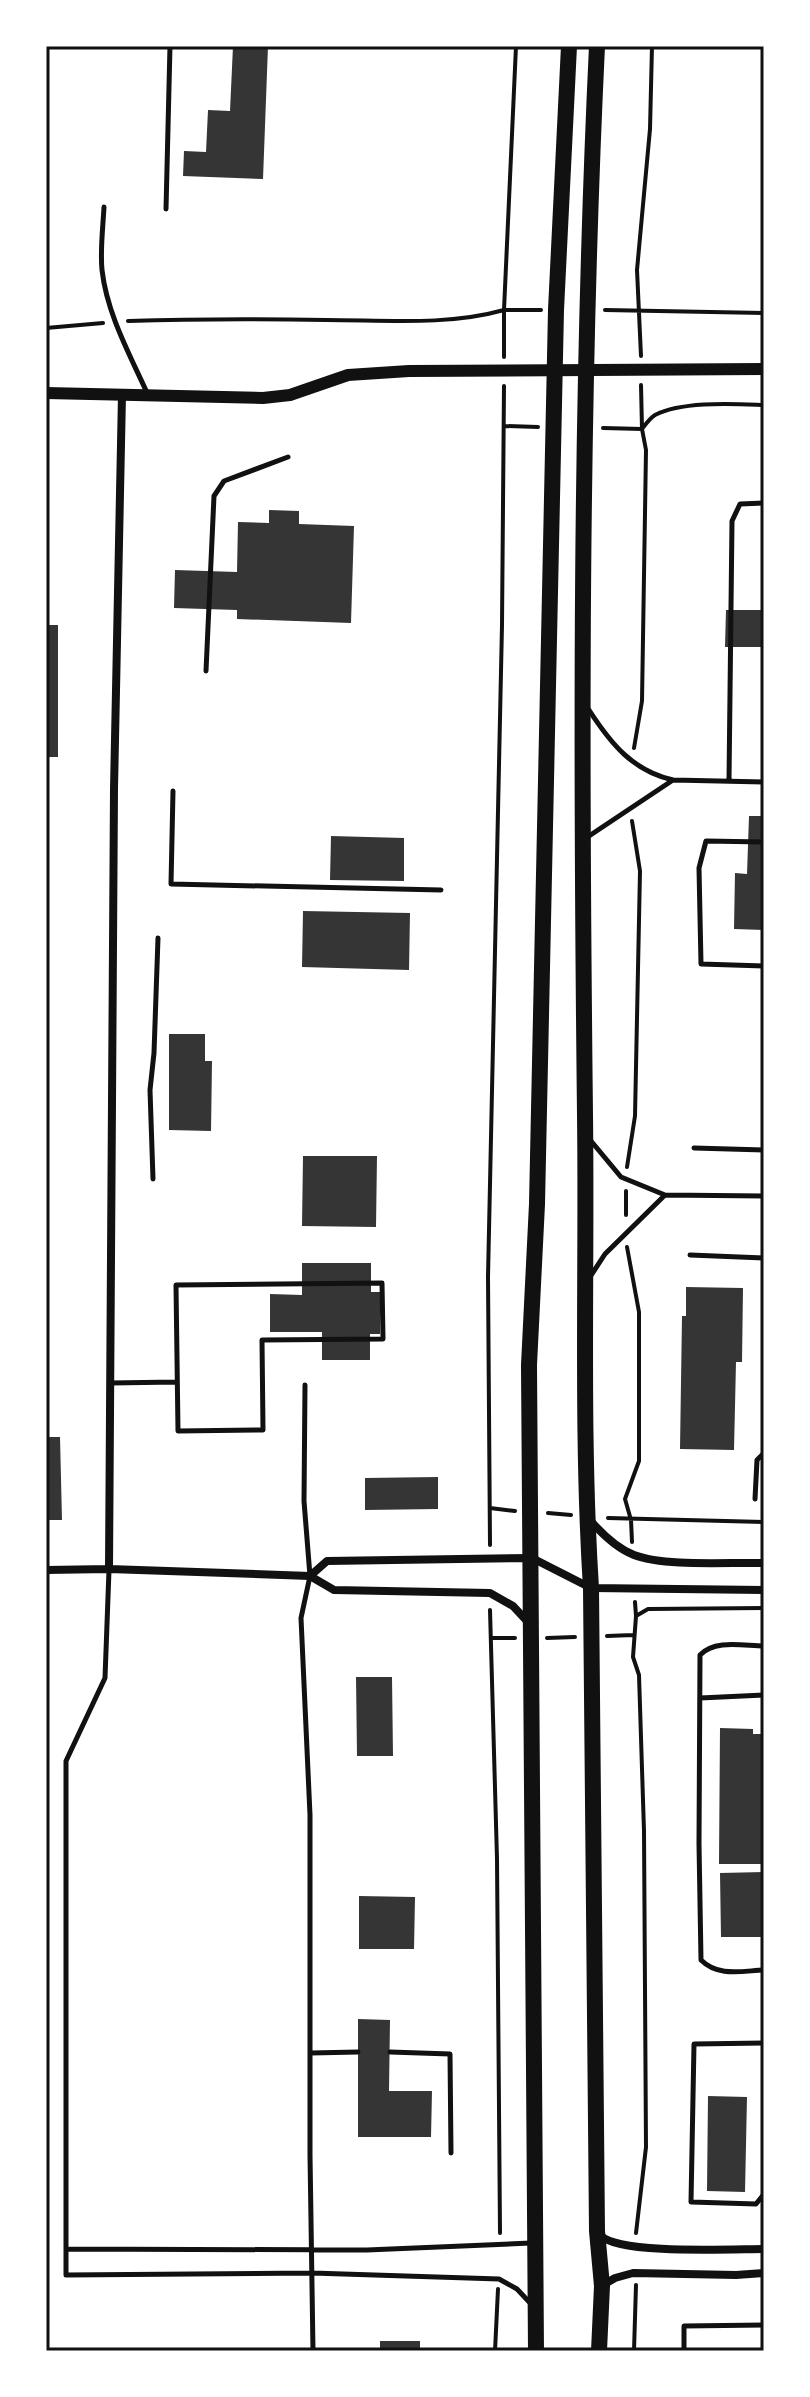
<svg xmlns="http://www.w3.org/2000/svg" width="810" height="2397" viewBox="0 0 810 2397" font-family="'PT Serif',serif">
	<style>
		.building { fill: #353535 }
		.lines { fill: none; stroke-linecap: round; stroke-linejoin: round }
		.path { stroke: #111; stroke-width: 4 }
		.service { stroke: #111; stroke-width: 5 }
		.minor { stroke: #111; stroke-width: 8 }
		.tertiary { stroke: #111; stroke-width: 12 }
		.primary { stroke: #111; stroke-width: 16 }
		.neatline { fill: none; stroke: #111; stroke-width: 3 }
	</style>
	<rect width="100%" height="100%" fill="#fff"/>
	<path class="building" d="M233,46h35l-5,133 -80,-3 1,-25 22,1 2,-42 22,1z
		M269,510l30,1v13l55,2 -3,97 -114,-4v-9l-63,-2 1,-38 62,2 1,-50 31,1z
		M726,610h38v37h-39z
		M46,625h12v132h-12z
		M749,816h15v114l-30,-1 1,-56 12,1z
		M331,836l73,2v43l-74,-1z
		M303,911l107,2 -1,57 -107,-3z
		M169,1034h36v27h7l-1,70 -42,-1z
		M303,1156h74l-1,71 -74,-1z
		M302,1263h69v29h9v42h-10v26h-48v-28h-52v-38l32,1z
		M686,1287l57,1 -1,74h-6l-2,88 -54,-1 2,-133h4z
		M46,1437h14l2,83h-16z
		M438,1477v32l-73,1v-32z
		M356,1677h36l1,79h-36z
		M720,1728l33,1v5h11v130h-45z
		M764,1872v65h-43l-1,-64z
		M359,1896l56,1 -1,52h-55z
		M358,2019l32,1 -1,71h43l-1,46h-73z
		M708,2096l39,1 -2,95 -38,-1z
		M380,2341h40v10h-40z"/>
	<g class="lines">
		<path class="path" d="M605,310l159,3
			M128,321c66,-2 132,-2 198,-1 59,0 121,6 178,-10l12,-264
			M46,328l57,-5
			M641,356l-4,-86 13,-141 2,-83
			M504,357v-47h37
			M504,426l34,1
			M603,428l39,1 -1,-44
			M634,748l8,-47 4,-251 -4,-21c3,-4 8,-11 13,-14 28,-14 78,-11 109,-10
			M627,1167l8,-51 5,-245 -8,-50
			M626,1215v-24
			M627,1247l12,65v149l-14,38 6,21 1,22
			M490,1508l25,3
			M548,1513l23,2
			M608,1518l156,4
			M490,1545l-2,-268 14,-652 2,-239
			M635,1602l1,14
			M490,1610l7,249 3,374
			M607,1636l26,-1
			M491,1638h24
			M547,1638l28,-1
			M636,2233l10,-86 -2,-316 -5,-156 -6,-18 3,-41 12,-7 116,-1
			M495,2351l3,-62
			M634,2351l2,-66"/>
		<path class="service" d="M104,207c-1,20 -4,43 -2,63 5,44 28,85 46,125
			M166,209l4,-163
			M206,671l8,-175 10,-15 64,-24
			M673,780l91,2
			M729,781l3,-260 8,-17 24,-1
			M173,791l-2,93 270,6
			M586,838l87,-58c-40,-9 -62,-36 -84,-70
			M764,842l-58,-1 -7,27 2,96 63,2
			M694,1148l70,2
			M153,1179l-3,-89 4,-37 4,-115
			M665,1195l99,1
			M690,1255l74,3
			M590,1277l15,-23 60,-59 -44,-18 -30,-36
			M382,1283l1,56 -121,1 1,90 -85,1 -2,-146z
			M110,1383l67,-1
			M305,1385l-1,116 6,75 -9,42 9,197v340l3,196
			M755,1499l2,-39 7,-7
			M109,1570l-4,108 -39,83v514l246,-2 187,6 18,10 15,16
			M764,1646c-20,0 -49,-7 -64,9l-1,189 2,116c17,17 40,11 63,10
			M700,1698l64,-3
			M764,2043l-70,1 -3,158 65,2 8,-10
			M390,2052l60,2 1,99
			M311,2053l47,-1
			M66,2249l301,1 164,-7
			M684,2351v-25l80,-1"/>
		<path class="minor" d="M590,1520c12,14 26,28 44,35 32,12 94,7 130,8
			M109,1569l5,-780 8,-394
			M46,1570l63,-1 201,7 24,14 156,3 23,13 14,15
			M310,1576l17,-15 205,-3 59,30 173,2
			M600,2235c18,20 133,14 164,14
			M603,2285l12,-7 18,-5 103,2 28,-2"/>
		<path class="tertiary" d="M46,393l217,5 27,-3 58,-20 61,-4 355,-2"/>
		<path class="primary" d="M597,46c-17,356 -16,713 -12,1069 2,157 -4,316 6,473l6,643 5,55 -3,65
			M536,2351l-7,-986 8,-161 19,-894 13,-264"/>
	</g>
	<rect width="810" height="2397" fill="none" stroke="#ffffff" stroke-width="96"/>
	<rect x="48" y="48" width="714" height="2301" class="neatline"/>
</svg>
